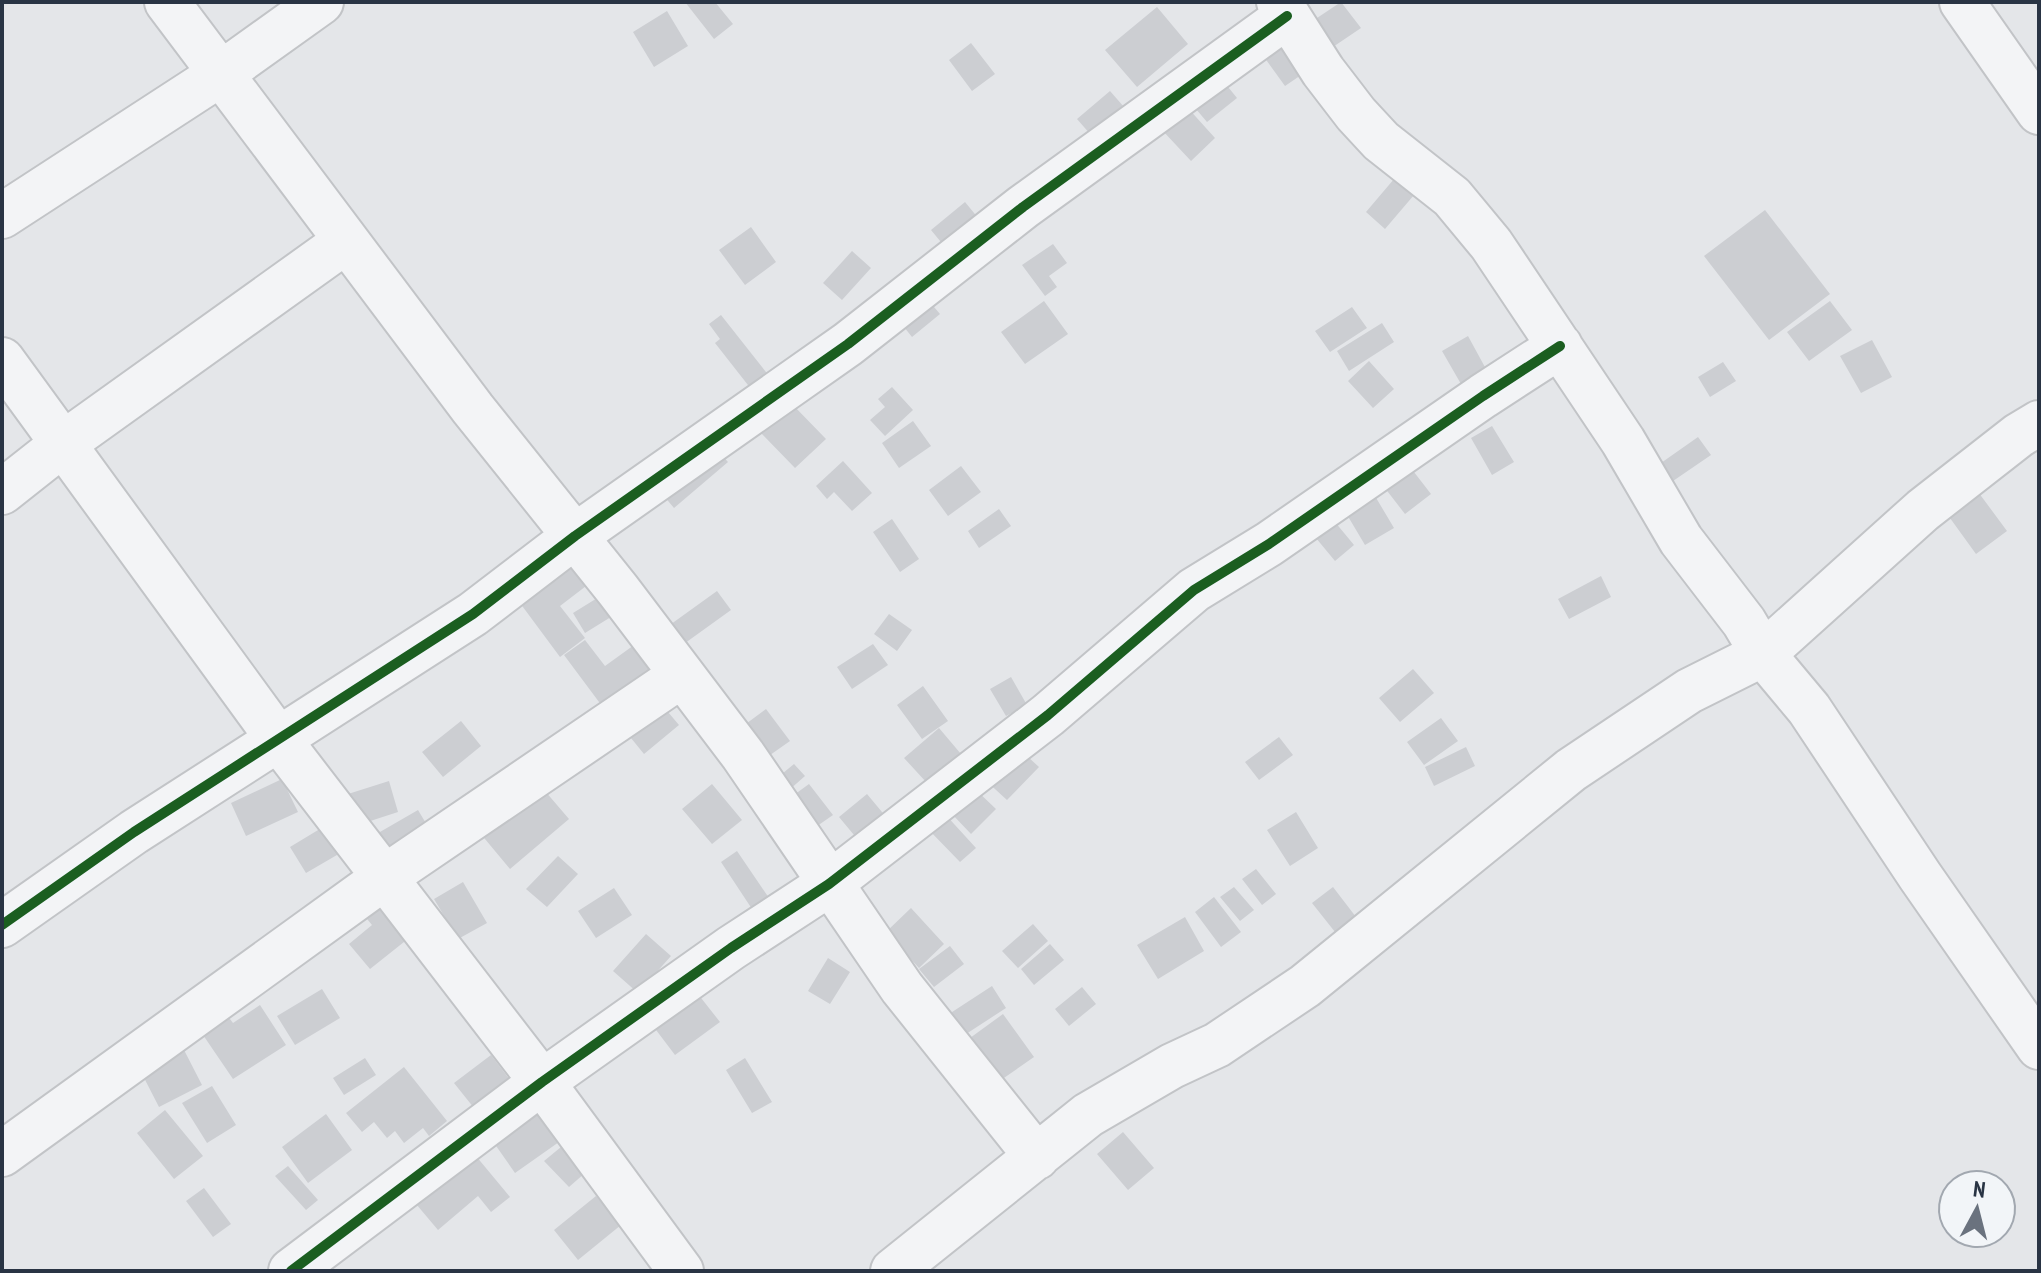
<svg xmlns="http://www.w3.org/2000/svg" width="2041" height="1273" viewBox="0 0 2041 1273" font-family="'PT Sans Narrow',sans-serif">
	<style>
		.building { fill: #ccced2 }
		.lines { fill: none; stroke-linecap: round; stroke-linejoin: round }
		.street-casing { stroke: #c2c4c7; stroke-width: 48 }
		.street { stroke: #f3f4f6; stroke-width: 44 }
		.cycleway-casing { stroke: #f2f5f8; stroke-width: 15 }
		.cycleway { stroke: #1b5e20; stroke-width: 10 }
	</style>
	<rect width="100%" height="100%" fill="#e4e6e9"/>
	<path class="building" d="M685,2h30l18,22 -19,15z
		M1341,2l20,26 -34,23 -19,-27z
		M1157,7l31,37 -51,43 -32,-37z
		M667,11l21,35 -34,21 -21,-35z
		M1280,35l27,36 -22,15 -26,-36z
		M971,43l24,31 -23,17 -23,-31z
		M1220,77l17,21 -30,24 -17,-20z
		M1110,91l21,24 -33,28 -21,-24z
		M1187,107l28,31 -24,23 -29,-31z
		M1394,179l20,16 -29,34 -19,-17z
		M965,202l14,17 -34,28 -14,-17z
		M1765,210l65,84 -61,46 -65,-84z
		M751,227l25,35 -31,23 -26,-35z
		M1053,244l14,19 -18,13 8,11 -12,9 -23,-31z
		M852,251l19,17 -29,32 -19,-17z
		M923,294l17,20 -28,23 -16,-20z
		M1044,301l24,33 -43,30 -24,-32z
		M1830,301l22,29 -43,31 -22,-29z
		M1352,307l15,21 -37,24 -15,-21z
		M721,315l52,66 -18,13 -40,-51 5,-4 -11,-15z
		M1382,323l12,19 -45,29 -12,-20z
		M1468,336l18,33 -25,15 -19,-33z
		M1872,340l20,37 -31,16 -21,-37z
		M1369,361l25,28 -21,19 -25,-27z
		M1723,362l13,19 -26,16 -12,-20z
		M892,387l21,23 -28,26 -15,-16 15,-13 -7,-8z
		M792,404l34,35 -31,29 -34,-35z
		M913,421l18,25 -32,22 -17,-25z
		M1492,426l22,36 -22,13 -21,-37z
		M1698,437l13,18 -38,26 -12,-18z
		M711,443l17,19 -54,46 -16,-19z
		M843,461l29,32 -20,18 -18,-19 -7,7 -11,-13z
		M1407,463l24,31 -26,20 -24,-31z
		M961,466l20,26 -33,24 -19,-26z
		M1973,485l34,46 -31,23 -34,-47z
		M1372,491l22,37 -29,17 -22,-37z
		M999,509l12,17 -32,22 -11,-17z
		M1330,516l24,29 -19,16 -24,-29z
		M892,519l27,40 -19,13 -27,-40z
		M572,558l18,25 -30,23 25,32 -25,19 -43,-58z
		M1601,576l10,21 -42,22 -11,-20z
		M717,591l14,19 -50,36 -14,-19z
		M607,592l12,20 -34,21 -12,-20z
		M889,614l23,16 -15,21 -23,-17z
		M585,640l20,26 36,-26 17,24 -56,42 -38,-51z
		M873,644l15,21 -36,24 -15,-22z
		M1413,669l21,24 -34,29 -21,-24z
		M1011,677l16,28 -21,11 -16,-27z
		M923,686l25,35 -26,18 -25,-34z
		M657,699l22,26 -35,29 -22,-27z
		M766,709l24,32 -27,19 -24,-31z
		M1441,718l17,23 -34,24 -17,-23z
		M461,721l20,25 -38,31 -21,-25z
		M939,728l22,26 -34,29 -23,-25z
		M1279,737l14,18 -34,25 -14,-18z
		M1016,746l23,21 -32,33 -23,-21z
		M1466,747l9,19 -41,20 -9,-19z
		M794,764l11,12 -17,15 -11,-13z
		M282,779l16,33 -52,24 -15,-33z
		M389,781l9,31 -40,13 -10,-31z
		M539,784l30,35 -59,50 -30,-36z
		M712,784l30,36 -30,24 -30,-35z
		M809,784l24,31 -23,16 -23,-31z
		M975,789l21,20 -25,25 -20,-21z
		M867,794l20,24 -28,23 -20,-24z
		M418,810l12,20 -45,26 -12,-20z
		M1296,812l22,36 -28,18 -23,-36z
		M944,813l32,35 -16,14 -33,-34z
		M333,821l16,27 -43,25 -16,-26z
		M737,851l32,47 -17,11 -31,-47z
		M558,856l20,18 -31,33 -21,-18z
		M1256,869l20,25 -14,11 -20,-26z
		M463,882l24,41 -29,16 -24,-40z
		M1234,887l20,23 -14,11 -20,-24z
		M1333,887l23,30 -21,15 -23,-29z
		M614,888l18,27 -36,23 -18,-27z
		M1214,897l27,35 -20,15 -26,-35z
		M379,901l30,37 -39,31 -21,-25 23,-19 -9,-11z
		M911,908l33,36 -25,24 -33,-36z
		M1185,917l19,34 -46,28 -21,-34z
		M1033,924l15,17 -30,27 -16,-17z
		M646,934l25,22 -33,37 -25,-22z
		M1050,944l14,16 -30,25 -13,-16z
		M950,946l14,18 -30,23 -15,-18z
		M828,958l22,14 -20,32 -22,-13z
		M992,986l14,22 -43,28 -14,-22z
		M1082,987l14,17 -27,22 -14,-17z
		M322,989l18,29 -45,27 -18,-29z
		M694,989l26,33 -45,33 -25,-33z
		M260,1005l26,40 -53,34 -32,-47 26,-17 6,8z
		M1003,1014l31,43 -33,23 -31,-42z
		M184,1050l18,35 -43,22 -18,-35z
		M491,1055l19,25 -36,28 -20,-25z
		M365,1058l11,17 -32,20 -11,-17z
		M745,1058l27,44 -20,11 -26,-43z
		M404,1067l43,54 -18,15 -6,-8 -19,15 -9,-12 -8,7 -13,-16 -12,10 -16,-19z
		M212,1086l24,39 -29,18 -25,-40z
		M165,1110l38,46 -29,23 -37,-46z
		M538,1112l21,30 -44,31 -21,-30z
		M326,1114l26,36 -44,33 -26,-36z
		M1123,1132l31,36 -26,22 -31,-36z
		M561,1147l24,26 -16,14 -25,-26z
		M471,1150l39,47 -19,15 -13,-16 -40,34 -27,-32z
		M288,1166l30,34 -12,10 -31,-34z
		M204,1188l27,36 -18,13 -27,-36z
		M596,1196l25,29 -43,35 -24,-30z"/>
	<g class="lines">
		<g class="street-casing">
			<path id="street" d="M167,2l306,407 145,181 125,165 159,233 135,169
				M1279,2l44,69 33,43 25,27 71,56 39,47 132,197 58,99 63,82 19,32 46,55 111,167 119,171
				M1962,2l77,110
				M2,216l220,-143 99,-71
				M2,360l277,380 263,342 139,189
				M2,492l62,-49 282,-202
				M2,925l132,-93 339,-218 102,-78 273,-192 175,-137 264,-191
				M2,1154l383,-277 297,-202
				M291,1271l251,-189 189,-134 98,-64 219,-169 146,-125 75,-46 214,-148 77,-50
				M893,1271l195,-156 84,-49 45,-21 88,-59 266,-216 118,-79 74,-37 160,-144 96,-75 20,-12"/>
		</g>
		<use href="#street" class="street"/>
		<g class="cycleway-casing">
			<path id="cycleway" d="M2,925l132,-93 339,-218 102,-78 273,-192 175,-137 264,-191
				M291,1271l251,-189 189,-134 98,-64 219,-169 146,-125 75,-46 214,-148 77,-50"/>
		</g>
		<use href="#cycleway" class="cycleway"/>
	</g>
	<rect width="2041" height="1273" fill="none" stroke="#293444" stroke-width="8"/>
	<g transform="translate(1977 1209) rotate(7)"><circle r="38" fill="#f2f5f8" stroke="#a2a8b0" stroke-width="2"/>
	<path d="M0-6L14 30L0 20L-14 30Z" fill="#6a727e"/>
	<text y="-12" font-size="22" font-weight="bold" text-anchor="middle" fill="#293444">N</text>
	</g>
</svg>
